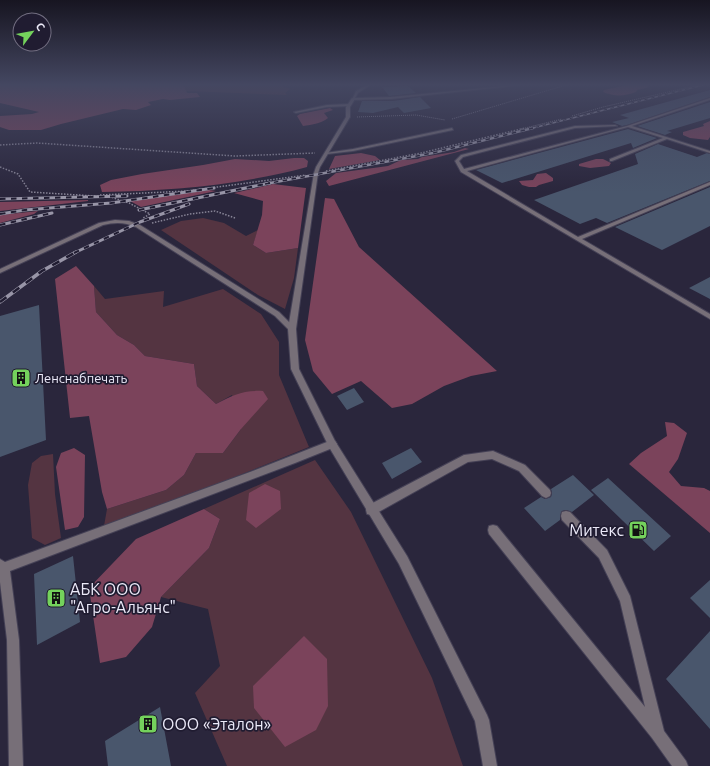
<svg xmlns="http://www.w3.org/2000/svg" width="710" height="766" viewBox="0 0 710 766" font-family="Ubuntu,sans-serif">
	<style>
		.green { fill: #543441 }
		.forest { fill: #7b435b }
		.building { fill: #49566c }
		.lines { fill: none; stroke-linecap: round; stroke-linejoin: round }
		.service-casing { stroke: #454156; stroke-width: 2 }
		.minor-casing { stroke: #454156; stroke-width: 2 }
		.path-far1 { stroke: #878496; stroke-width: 1; stroke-dasharray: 1 1; stroke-linecap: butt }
		.path { stroke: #878496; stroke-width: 1.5; stroke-dasharray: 1.5 1.5; stroke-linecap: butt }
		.service { fill: #776f78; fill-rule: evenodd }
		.minor { fill: #776f78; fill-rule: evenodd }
		.rail-far3-casing { stroke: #9895a7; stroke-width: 1.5 }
		.rail-far2-casing { stroke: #9895a7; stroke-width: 2.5 }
		.rail-far1-casing { stroke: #9895a7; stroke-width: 3 }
		.rail-casing { stroke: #9895a7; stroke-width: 3.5 }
		.rail-far3 { stroke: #201c31; stroke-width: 1; stroke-dasharray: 3.5; stroke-linecap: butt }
		.rail-far2 { stroke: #201c31; stroke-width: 1.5; stroke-dasharray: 4.5; stroke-linecap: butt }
		.rail-far1 { stroke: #201c31; stroke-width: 2; stroke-dasharray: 5.5; stroke-linecap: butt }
		.rail { stroke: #201c31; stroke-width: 2.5; stroke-dasharray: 8; stroke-linecap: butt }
		.labels { text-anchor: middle; stroke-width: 3.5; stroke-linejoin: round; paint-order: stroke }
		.poi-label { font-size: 13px; fill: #eceaf9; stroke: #201c31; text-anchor: start }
		.near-poi-label { font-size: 16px; fill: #eceaf9; stroke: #201c31; text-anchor: start }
	</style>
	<rect width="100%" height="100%" fill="#2a263c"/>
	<path class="green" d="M184,85h94l12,4 -5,4 2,2 -101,-4z
		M203,218l21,5 22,13 12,-6 -5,15 13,8 32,-5 -4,30 -9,31 -27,-14 -97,-65 20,-9z
		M94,286l11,13 59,-8 -1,16 60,-18 38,25 18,28v33l30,72 -136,55 -69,24 3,-17 59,-19 18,-15 12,-22h27l18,-24 -9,-34 -16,9 -19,-18 -3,-22 -49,-8 -11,-11 -17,-10 -21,-23z
		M53,454l2,40 6,44 -16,7 -13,-7 -4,-53 4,-22 9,-7z
		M315,460l36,52 81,166 31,88h-236l-32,-73 25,-27 -12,-57 -47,-12 48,-49 11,-29 -16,-10z"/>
	<path class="forest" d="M0,85h184l3,8h10l3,4 -30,3 -7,-1 -15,3 3,3 -15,5 -13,-1 -62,15 -20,6h-32l-9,-3v-11l32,-2 7,-2 -39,-9z
		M626,85h20l4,2 -13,3 -1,2c-11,4 -21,5 -33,0l1,-2z
		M330,108l3,2 -9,3 4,5c-6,5 -16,7 -25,8l-6,-10 3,-2z
		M710,121v16l-2,3 -18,-2 -7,-3v-3l21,-6 -1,-2z
		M465,148l4,1 -140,37 -3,-5 10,-8 52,-7 13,-6 17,-1 4,-2 32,-5z
		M361,153l14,3 5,4 -51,9 6,-13z
		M294,158h10l4,3 -1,6c-66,18 -137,24 -205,25l-2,-7 11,-5 31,-6 61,-9 32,-6 34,2z
		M596,159h7l8,4 -2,3 -19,2 -11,-2v-2z
		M546,173l7,5v3l-14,4 -3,2h-7l-7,-2 -3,-4 14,-1 4,-6z
		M273,184l33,4 -8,60 -32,5 -13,-8 9,-30 1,-14 -29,-8z
		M209,190l7,1 -75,16 -11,-6z
		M325,198l9,1 25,48 138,124 -26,5 -27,10 -32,18 -20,4 -31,-27 -29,13 -19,-23 -8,-31z
		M88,200v1l-88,10v-9z
		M38,211l-4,3 -34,9v-8z
		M76,266l18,20 2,26 21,23 17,10 11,11 49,8 3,22 19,18c17,-9 27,-14 47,-13l5,8 -27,30 -18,24h-27l-12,22 -18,15 -59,19 -5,-17 -13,-76 -19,2 -15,-139z
		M665,422l9,1 13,10 -9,26 -9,13 12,14 23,2 6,3v42l-81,-69 12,-11 26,-17z
		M74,448l11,7 -1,62 -6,10 -13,3 -9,-63 5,-14z
		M265,484l15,7 1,18 -25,19 -10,-8 3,-27z
		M204,509l16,10 -11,29 -48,49 -9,30 -26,30 -26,6 -11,-75 47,-49z
		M304,636l23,23 1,47 -12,24 -31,17 -31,-39 -1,-22z"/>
	<path class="building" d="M408,86l8,7 -27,3 -7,-9z
		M710,90v7l-83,28 -5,1 -10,-4 17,-4 -9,-3z
		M420,97l11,11 -27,5 -6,-6 -25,6 -15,-1 4,-11h31z
		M710,102v16l-43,13 5,1 -7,3 -28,-9z
		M628,129l29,9 -24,10 -2,-5 -129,40 -26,-13z
		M658,144l39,13 10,-4 3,1v27l-103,42 -11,-5 -16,6 -46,-24 104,-36 -3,-10z
		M710,187v39l-48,24 -47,-23z
		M710,277v22l-21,-11z
		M39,305l7,135 -46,17v-141z
		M354,388l10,14 -17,8 -10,-14z
		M411,448l11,14 -30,17 -10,-16z
		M573,475l21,20 -22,17 -6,-2 -4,1 -2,5v4l-15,11 -21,-23 17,-11 4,2 6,-2 1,-4 -1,-4z
		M608,478l63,58 -17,15 -63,-61z
		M73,556l7,66 -43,23 -3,-71z
		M710,580v38l-20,-20z
		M710,631v98l-44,-50z
		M160,707l11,59h-63l-3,-25z"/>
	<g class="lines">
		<g class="service-casing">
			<path id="service" d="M367,85h3l-12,8 -3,5 36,-1 128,-12 -128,14 -39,1 4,-9z
				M710,98v2l-78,26 78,25v2l-43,-14 -55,22h-2v-2l53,-21 -35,-11 -161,44 111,66 132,-55v3l-128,54 128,75v5l-249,-147 -6,-11 6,-6 114,-29 40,-1 2,1 -42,2 -112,29 -4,4 5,8 163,-43z
				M349,104l1,2 -23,1 -31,6 -2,-1 33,-7z
				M452,128l1,2 -100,21 -26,3 -2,-1 28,-4z
				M115,220l14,1 11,4 139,87 17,17 -2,2h-4l-15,-15 -139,-89c-11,-5 -21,-5 -33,-2l-103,48v-4l99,-46z
				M332,440l3,1 2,3 -2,3 -40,16 -285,108 9,69 4,126h-14l-2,-126 -7,-58v-23l5,3 245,-90z
				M493,451l32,14 25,25 1,3 -1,3 -4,2 -4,-2 -23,-25 -27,-12 -24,3 -93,52 -4,1 -4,-1 -1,-4 1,-4 97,-51z
				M566,511l4,1 37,38 23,46 34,135 22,30 2,5h-16l-20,-28 -163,-204 -1,-4 1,-4 4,-1 4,1 148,181 -25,-106 -21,-43 -37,-38 -1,-4 1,-4z"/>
		</g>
		<g class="minor-casing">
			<path id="minor" d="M352,98l3,1 -5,8v10l-30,50 -2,6 -22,156 3,40 36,72 72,115 80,159 2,5 8,46h-14l-8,-45 -76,-157 -70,-117 -38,-78 -3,-40 26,-156 2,-6 30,-50v-10z"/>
		</g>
		<path class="path-far1" d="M572,116l31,-9 95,-22
			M357,117l59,-2 29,5
			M452,119l114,-34
			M521,129l41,-10"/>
		<path class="path" d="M0,145l37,-2 198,13 80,-3
			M0,167l18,7 12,18 81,5 18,6 21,11 -7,4
			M326,171l95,-18 104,-25
			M100,195l88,-4 118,-16
			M152,223l38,-9 25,-3 20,7"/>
		<use href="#service" class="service"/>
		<use href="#minor" class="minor"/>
		<g class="rail-far3-casing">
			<path id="rail-far3" d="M529,129l174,-44"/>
		</g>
		<g class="rail-far2-casing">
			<path id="rail-far2" d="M265,184l168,-31 100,-25"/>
		</g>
		<g class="rail-far1-casing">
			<path id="rail-far1" d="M0,199l127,-3
				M139,210l131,-27
				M0,214l25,-4 86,-7 103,-15
				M0,225l52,-12
				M74,253l66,-31 49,-18"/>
		</g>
		<g class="rail-casing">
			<path id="rail" d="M0,302l42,-31 34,-19"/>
		</g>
		<use href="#rail-far3" class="rail-far3"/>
		<use href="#rail-far2" class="rail-far2"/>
		<use href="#rail-far1" class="rail-far1"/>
		<use href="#rail" class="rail"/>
	</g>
	<linearGradient id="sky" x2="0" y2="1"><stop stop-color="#171521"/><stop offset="0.44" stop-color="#444761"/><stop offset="1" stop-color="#444761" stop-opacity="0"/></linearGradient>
	<rect width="710" height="192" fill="url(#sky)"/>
	<defs>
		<g id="building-square" transform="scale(1)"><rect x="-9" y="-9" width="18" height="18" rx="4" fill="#74d25c" stroke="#201c31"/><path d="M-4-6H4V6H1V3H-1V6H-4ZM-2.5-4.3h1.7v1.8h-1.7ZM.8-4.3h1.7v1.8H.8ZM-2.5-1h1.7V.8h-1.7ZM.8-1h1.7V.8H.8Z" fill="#111"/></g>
		<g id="fuel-square" transform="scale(1)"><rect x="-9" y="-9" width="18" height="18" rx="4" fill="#74d25c" stroke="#201c31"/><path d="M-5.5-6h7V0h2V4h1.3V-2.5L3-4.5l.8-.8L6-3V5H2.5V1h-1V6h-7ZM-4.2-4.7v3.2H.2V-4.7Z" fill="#111"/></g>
	</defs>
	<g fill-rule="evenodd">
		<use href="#building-square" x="21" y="378"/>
		<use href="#fuel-square" x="638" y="530"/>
		<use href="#building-square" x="56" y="598"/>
		<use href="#building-square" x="148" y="724"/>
	</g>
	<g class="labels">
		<g class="poi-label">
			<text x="35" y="383">Ленснабпечать</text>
		</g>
		<g class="near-poi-label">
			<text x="624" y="536" text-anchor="end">Митекс</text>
			<text x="70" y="595">АБК ООО<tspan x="70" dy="18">"Агро-Альянс"</tspan></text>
			<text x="162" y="730">ООО «Эталон»</text>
		</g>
	</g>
	<g transform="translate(32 32) rotate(58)"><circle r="19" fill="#201c31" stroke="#726e81"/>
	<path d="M0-3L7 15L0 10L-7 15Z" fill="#74d25c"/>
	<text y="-6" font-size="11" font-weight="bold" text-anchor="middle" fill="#eceaf9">С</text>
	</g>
</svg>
